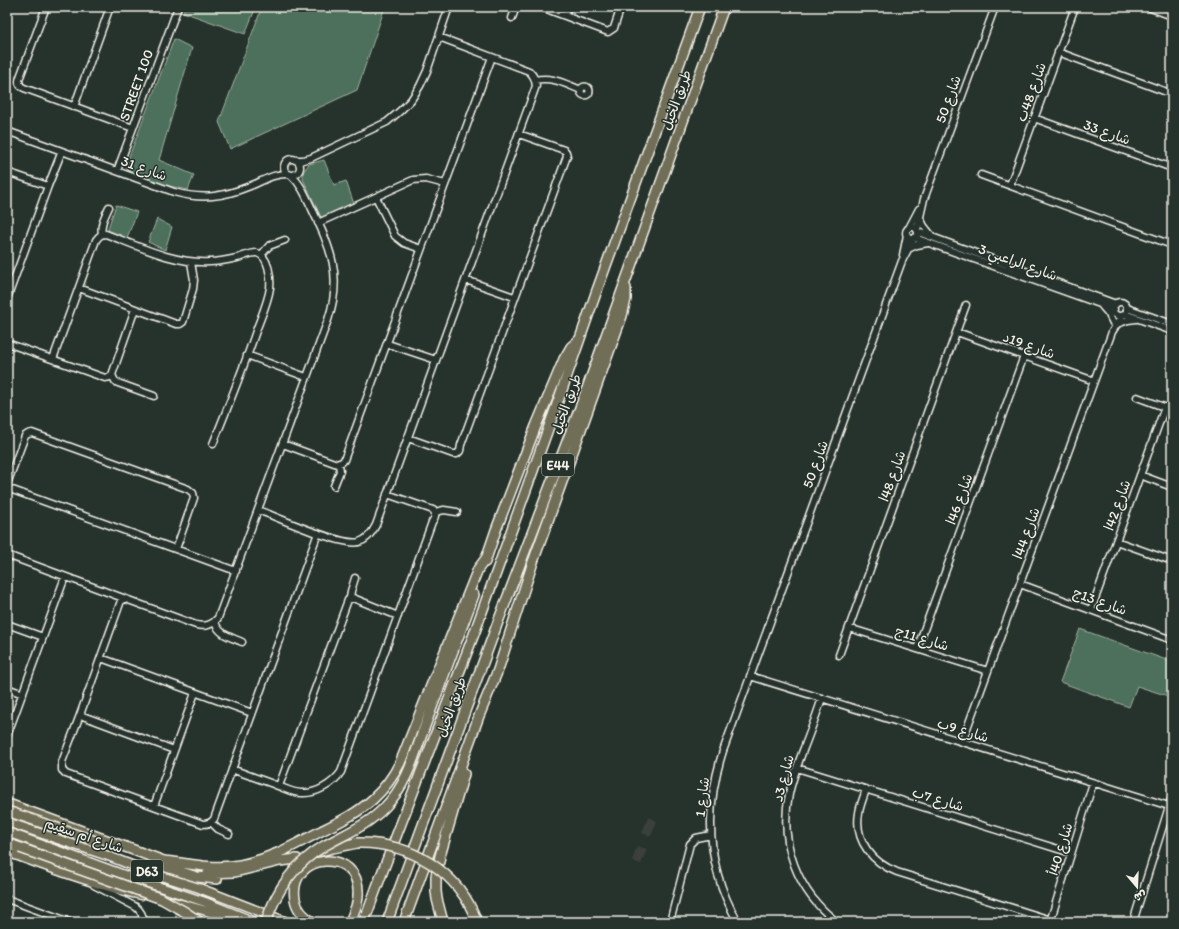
<svg xmlns="http://www.w3.org/2000/svg" width="1179" height="929" viewBox="0 0 1179 929" font-family="Itim,'Playpen Sans Arabic',sans-serif">
	<style>
		.built { fill: #3a403d }
		.green { fill: #4e705b; stroke: #a1b0a2 }
		.lines { fill: none; stroke-linecap: round; stroke-linejoin: round }
		.minor-casing { stroke: #f4f1e8; stroke-width: 9 }
		.major-casing { stroke: #f4f1e8; stroke-width: 11 }
		.highway-casing { stroke: #f4f1e8; stroke-width: 12 }
		.minor { stroke: #26332d; stroke-width: 6 }
		.major { stroke: #716e59; stroke-width: 8 }
		.highway { stroke: #716e59; stroke-width: 9 }
		.highway-bridge-casing { stroke: #f4f1e8; stroke-width: 12; stroke-linecap: butt }
		.highway-bridge { stroke: #716e59; stroke-width: 9 }
		.labels { text-anchor: middle; stroke-width: 3; stroke-linejoin: round; paint-order: stroke }
		.shield { fill: #26332d; stroke: #b6b8b0; stroke-width: 1 }
		.shield-label { font-size: 13px; font-weight: bold; fill: #f4f1e8 }
		.street-label { font-size: 14px; fill: #f4f1e8; stroke: #26332d }
	</style>
	<rect width="100%" height="100%" fill="#26332d"/>
	<filter id="ink" filterUnits="userSpaceOnUse"><feTurbulence type="fractalNoise" baseFrequency=".025" numOctaves="2"/><feDisplacementMap in="SourceGraphic" scale="8" xChannelSelector="R" yChannelSelector="G"/><feConvolveMatrix kernelMatrix="1 2 1 2 8 2 1 2 1" color-interpolation-filters="sRGB"/></filter>
	<g filter="url(#ink)">
		<path class="built" d="M648,817l9,4 -6,15 -9,-3z
			M637,846l10,3 -6,15 -9,-3z"/>
		<path class="green" d="M185,7h71l-11,27 -62,-22z
			M262,7h123l-28,83 -127,59 -11,-27z
			M174,39l18,9 -33,112 35,15 -6,15 -24,-5 -37,-13v-10z
			M324,160l10,25 12,-4 8,23 -29,14 -4,-1 -18,-38v-7l6,-8z
			M116,205l21,7 -10,26 -18,-6 -1,-4z
			M157,219l15,8 -7,23 -17,-8z
			M1080,629l92,33v24l-4,10 -31,-10 -8,21 -69,-25z"/>
		<g class="lines">
			<g class="minor-casing">
				<path id="minor" d="M46,7l-26,70c-2,5 -1,9 4,11l109,40
					M541,7l67,25 6,-4 7,-21
					M1148,7l24,9
					M565,15l3,-8
					M512,18l4,-11
					M1058,52l114,42
					M535,80c18,-4 30,4 46,10
					M580.5 91a4.5 4.5 0 1 1 9 0a4.5 4.5 0 1 1-9 0Z
					M74,107l36,-100
					M1034,118l138,50
					M7,131l167,61c28,8 49,5 76,-6 13,-5 24,-13 39,-12
					M284 167a8 8 0 1 1 16 0a8 8 0 1 1-16 0Z
					M295,160h8l8,-2 76,-36 13,-11 11,-11 9,-14 7,-15 22,-64
					M117,171l61,-164
					M7,172l41,14
					M981,175l191,70
					M1010,185l65,-178
					M376,197l19,39 9,7 17,6
					M920,218l4,8 8,10
					M318,223l95,-43 13,-1 19,5
					M906 233a6 6 0 1 1 12 0a6 6 0 1 1-12 0Z
					M909,228l10,-19
					M917,230l7,-31 71,-192
					M918,232l198,72
					M102,234c-2,-10 3,-18 7,-27
					M915,238l199,71
					M908,249l9,-4 11,-2
					M261,255l8,-9 16,-6
					M903,255l4,-20
					M466,280l48,17
					M79,288l97,36h4l3,-2 10,-33 1,-9 -3,-18
					M7,299l41,-113 14,-35
					M1113 309a7 7 0 1 1 14 0a7 7 0 1 1-14 0Z
					M1102,306l6,7 5,10
					M1127,308l45,16
					M1125,314l47,17
					M1117,324l11,-4 8,-1
					M957,332l137,49
					M7,343l98,35 5,-1 2,-2 23,-66
					M388,344l48,16
					M247,355l59,22
					M53,359l43,-119c3,-4 5,-6 10,-6 32,12 69,30 104,28 9,0 18,-2 27,-4 6,-1 14,-6 20,-5 12,3 14,25 13,35 -2,14 -9,29 -14,43 -13,38 -28,76 -43,113
					M112,375l3,6 3,2 36,13
					M1137,397l35,13
					M408,438l45,16h4l3,-3 1,-6 106,-289 -1,-4 -2,-2 -45,-16
					M283,444l54,20 5,-2 2,-2 148,-403
					M1140,475l32,12
					M7,484l18,-48 3,-2 4,-1 156,56 5,4 1,5 -18,51
					M334,486l6,-15 -1,-7
					M7,488l229,83
					M258,510c19,7 85,37 101,32 8,-2 13,-9 17,-17l160,-439c-1,-7 -2,-10 -7,-15l-90,-34
					M435,512l9,-2 13,2
					M1116,541l56,20
					M7,555l189,70c10,2 16,0 22,-7l110,-298c15,-44 3,-71 -16,-111 -6,-13 -11,-25 -21,-34
					M1020,584l152,56
					M122,598l-42,117 -18,47v8l4,4 137,50c5,0 8,-1 11,-5l104,-286
					M350,598l1,-7 4,-13
					M1091,610l74,-203
					M215,622c4,13 16,15 27,20
					M7,624l36,13
					M849,628l139,43
					M917,649l107,-293
					M839,655l127,-350
					M101,658l151,55
					M750,676l419,130
					M7,688l16,6
					M822,698c-6,19 -13,37 -20,55 -5,14 -10,27 -13,41 -10,49 8,98 48,128
					M80,715l94,35
					M7,736l58,-159
					M962,742l150,-410 10,-16
					M797,768l274,85
					M232,769c15,6 31,11 46,17 8,3 15,7 24,7 14,1 31,-9 39,-21l91,-250c3,-4 5,-8 1,-12l-46,-16
					M279,786l69,-186 5,-2 45,18
					M866,789c-2,8 -6,16 -7,24 -5,28 14,50 38,59l154,48
					M154,806l41,-113
					M211,822l7,7 11,5
					M94,885l42,22c5,4 7,8 8,15
					M7,899l63,23
					M670,922l20,-78 6,-6 15,-3
					M738,922c-32,-55 -34,-112 -15,-171l179,-490 12,-23
					M1050,922l43,-139
					M1133,922l39,-125"/>
			</g>
			<g class="major-casing">
				<path id="major" d="M7,822l101,34 44,17 47,15 88,34
					M7,832l120,44 78,26 50,20
					M7,852c44,16 88,33 134,43
					M170,901l33,9 28,9 15,3"/>
			</g>
			<g class="highway-casing">
				<path id="highway" d="M485,562l11,-32 40,-104 28,-67 7,-12 8,-7
					M422,734l52,-139
					M11,805l158,58
					M7,843l13,5
					M317,852l16,-4 24,-5
					M164,861c23,2 45,8 69,5 32,-4 60,-20 88,-35 18,-9 37,-18 52,-32 11,-10 20,-22 27,-36l72,-179 6,-15 9,-12
					M160,865l37,12 20,2
					M208,873l27,-1 45,-11 17,-2
					M313,922c-9,-5 -16,-12 -18,-23 -8,-47 67,-53 63,-3 0,9 -5,18 -8,26
					M364,922l18,-49 92,-239 82,-227 40,-114 104,-286
					M387,922l111,-300 83,-217 143,-398
					M404,922l75,-206 19,-46 35,-108 89,-246 4,-17v-11
					M443,922l-6,-23 -1,-8v-15l4,-20 24,-82"/>
			</g>
			<use href="#minor" class="minor"/>
			<use href="#major" class="major"/>
			<use href="#highway" class="highway"/>
			<g class="highway-bridge-casing">
				<path id="highway-bridge" d="M7,811l91,31
					M357,843c53,-1 102,28 120,79
					M20,848l142,51 23,13 15,10
					M266,922c10,-31 29,-59 58,-76 21,-12 44,-21 61,-39 20,-20 28,-47 37,-73"/>
			</g>
			<use href="#highway-bridge" class="highway-bridge"/>
		</g>
	</g>
	<g class="labels">
		<g class="shield">
			<rect x="542" y="454" width="32" height="22" rx="3"/>
			<rect x="131" y="860" width="32" height="22" rx="3"/>
		</g>
		<g class="shield-label">
			<text x="558" y="470">E44</text>
			<text x="147" y="876">D63</text>
		</g>
		<g class="street-label">
			<text transform="translate(136 85) rotate(-70)" y="5">STREET 100</text>
			<text transform="translate(1031 92) rotate(-70)" y="5">شارع 48ب</text>
			<text transform="translate(948 99) rotate(-70)" y="5">شارع 50</text>
			<text transform="translate(676 100) rotate(-70)" y="5">طريق الخيل</text>
			<text transform="translate(1107 132) rotate(20)" y="5">شارع 33</text>
			<text transform="translate(144 168) rotate(20)" y="5">شارع 31</text>
			<text transform="translate(1018 262) rotate(20)" y="5">شارع الراعبي 3</text>
			<text transform="translate(1029 345) rotate(20)" y="5">شارع 19د</text>
			<text transform="translate(566 404) rotate(-70)" y="5">طريق الخيل</text>
			<text transform="translate(815 464) rotate(-70)" y="5">شارع 50</text>
			<text transform="translate(892 476) rotate(-70)" y="5">شارع 48ا</text>
			<text transform="translate(959 499) rotate(-70)" y="5">شارع 46ا</text>
			<text transform="translate(1117 505) rotate(-70)" y="5">شارع 42ا</text>
			<text transform="translate(1026 533) rotate(-70)" y="5">شارع 44ا</text>
			<text transform="translate(1100 601) rotate(20)" y="5">شارع 13ج</text>
			<text transform="translate(922 638) rotate(17)" y="5">شارع 11ج</text>
			<text transform="translate(451 707) rotate(-70)" y="5">طريق الخيل</text>
			<text transform="translate(963 730) rotate(17)" y="5">شارع 9ب</text>
			<text transform="translate(783 778) rotate(-75)" y="5">شارع 3د</text>
			<text transform="translate(702 797) rotate(-83)" y="5">شارع 1</text>
			<text transform="translate(938 799) rotate(17)" y="5">شارع 7ب</text>
			<text transform="translate(84 835) rotate(19)" y="5">شارع أم سقيم</text>
			<text transform="translate(1060 849) rotate(-73)" y="5">شارع 40أ</text>
		</g>
	</g>
	<rect width="1179" height="929" fill="none" stroke="#26332d" stroke-width="24"/>
	<rect x="12" y="12" width="1155" height="905" fill="none" stroke="#f4f1e8" stroke-width="1.5" filter="url(#ink)"/>
	<g transform="translate(1137 887) rotate(161)" stroke="#26332d" stroke-width="3" paint-order="stroke">
	<path d="M0-3L7 15L0 10L-7 15Z" fill="#f4f1e8"/>
	<text y="-6" font-size="11" font-weight="bold" text-anchor="middle" fill="#f4f1e8">ش</text>
	</g>
</svg>
